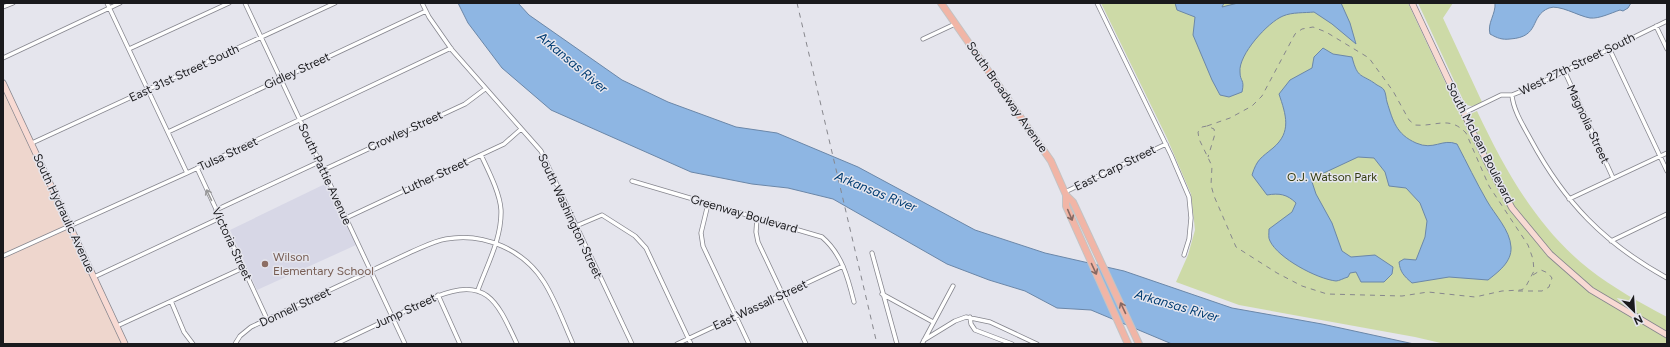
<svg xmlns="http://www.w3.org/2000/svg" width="1670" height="347" viewBox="0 0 1670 347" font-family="Figtree,sans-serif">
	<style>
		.built { fill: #d7d7e6 }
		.industrial { fill: #eed6cd }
		.green { fill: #cddaa7 }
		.water { fill: #8eb6e3; stroke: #6b87a8 }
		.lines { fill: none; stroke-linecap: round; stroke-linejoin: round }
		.street-casing { stroke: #85858d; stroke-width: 5 }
		.secondary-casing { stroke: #85858d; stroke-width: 7 }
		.primary-casing { stroke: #c3c3c4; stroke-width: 8 }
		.street { stroke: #fff; stroke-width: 3.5 }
		.secondary { stroke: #f8dad3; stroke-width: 5.5 }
		.primary { stroke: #f1b5a6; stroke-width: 6 }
		.rail { stroke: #87878d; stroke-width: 1; stroke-dasharray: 5 5; stroke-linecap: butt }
		.oneway { stroke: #989899 }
		.oneway2 { stroke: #866862 }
		.education-dot { fill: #8d6e63; stroke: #e5e5ed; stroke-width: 1.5 }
		.labels { text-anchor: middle; stroke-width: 3; stroke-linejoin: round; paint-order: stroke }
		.street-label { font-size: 12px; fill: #1a1a1d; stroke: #e5e5ed }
		.park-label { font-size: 12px; fill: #333c10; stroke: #e5e5ed }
		.education-label { font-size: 12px; fill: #785e54; stroke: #e5e5ed; text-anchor: start }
		.water-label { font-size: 13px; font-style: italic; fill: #003c72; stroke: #e5e5ed }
	</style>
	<rect width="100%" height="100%" fill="#e5e5ed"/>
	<path class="built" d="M327,183l29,62 -99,45 -27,-60z"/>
	<path class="industrial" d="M3,81l123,263h-123z"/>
	<path class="green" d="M1101,3h307l54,115 15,-7c28,59 60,117 112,158 24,19 52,34 78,48v27h-222l-30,-7 -176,-32 -63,-23 12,-27 7,-25 -4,-36 -24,-56z
		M1418,3h35l-10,15 39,84c-6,3 -10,6 -17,2z"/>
	<path class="water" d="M458,3h60l11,12 93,65 46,22 68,25 41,6 81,34 117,63 70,23 79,18 108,37 90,16 92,20h-242l-81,-34 -34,-2 -32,-17 -36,-11 -42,-16 -114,-65 -45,-11 -36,-4 -61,-12 -140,-62 -49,-42 -34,-45z
		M1175,3h49l-2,4 16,-4h103l9,20 6,21 -24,-20 -18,-12c-9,1 -22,0 -31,4 -15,6 -45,39 -43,56 0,10 5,7 2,20l-13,5 -9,-2 -8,-15 -19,-45 2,-18 -18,-7z
		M1495,3h136l-3,5 -5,3 -3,-1c-9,3 -21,9 -30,8 -12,-2 -31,-14 -41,-10 -20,8 -8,29 -39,31 -8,1 -13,-1 -20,-5 -3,-11 6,-20 5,-31z
		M1323,48l10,6 19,3c6,23 9,16 25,28 2,1 6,3 7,5 2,3 2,9 3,12 6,19 9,32 29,41 18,8 26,-5 41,1 10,19 19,38 30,57 8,14 23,29 24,46 1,15 -13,25 -23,33l-39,-3 -37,6c-8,-7 -12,-11 -13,-21l5,-3 12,1 9,-23 2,-16 -7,-18 -14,-15 -17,-2 -4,-14 -11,-14 -16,-1 -47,22 5,15 16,29 10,28 9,6 24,-2 18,12 -1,7 -8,8h-23l-5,-10 -6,1 -2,4c-4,1 -9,4 -12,4 -19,-2 -58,-23 -66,-40 -2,-3 -1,-8 -1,-12l23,-17 4,-9c-9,-9 -17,-10 -29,-8l-15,-20c5,-16 9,-17 21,-27 19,-16 13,-33 6,-54l11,-14 22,-12 2,-11z"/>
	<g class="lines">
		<g class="street-casing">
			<path id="street" d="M107,3l80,170
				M245,3l160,341
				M422,3l7,14 23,33 89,101 91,193
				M1097,3l74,152 18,42 2,21 -2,21 -5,16
				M3,7l10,-4
				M1656,26l11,23
				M923,39l32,-15
				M1609,48l58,123
				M129,49l100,-46
				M3,58l117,-55
				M1564,70l49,108
				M1512,95c1,15 12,32 19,45 34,63 73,103 136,138
				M1464,113l37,-18h11l22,-9 133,-65
				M168,132l258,-121
				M32,143l303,-140
				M197,168l70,151
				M323,170l142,-66 20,-15
				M632,181l190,56c20,17 26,41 32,65
				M1065,192l101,-48
				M1569,199l98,-46
				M708,204l-7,29 2,13 46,98
				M216,210l103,-48
				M346,218l158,-74 17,-15
				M757,218l-1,14 2,10 48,102
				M576,226l26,-11 33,21 11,12 45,96
				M1611,241l56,-27
				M872,253l25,91
				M3,256l184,-83 264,-125
				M94,277l126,-59
				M478,290c9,-25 24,-52 23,-80 -1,-17 -13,-40 -20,-55
				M882,294l51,28
				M438,295l22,49
				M171,301l13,31 9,12
				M970,317l1,7 4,6 37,14
				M117,326l126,-58
				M924,340l31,-19 11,-4 24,5 47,22
				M235,344l5,-8 11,-9 160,-75c12,-5 23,-11 35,-13 38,-7 78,11 98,43 12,19 20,42 29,62
				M336,344l99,-47c52,-21 62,4 82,47
				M677,344l166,-78
				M922,344l31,-58"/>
		</g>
		<g class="secondary-casing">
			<path id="secondary" d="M1412,3l75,159 25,46 38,46 41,36 76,45
				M3,83l122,261"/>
		</g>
		<g class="primary-casing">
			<path id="primary" d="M941,3l110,158 15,34 7,7 66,142
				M1066,195v11l62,138"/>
		</g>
		<use href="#street" class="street"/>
		<use href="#secondary" class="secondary"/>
		<use href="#primary" class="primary"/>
		<path class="rail" d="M797,3l80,341
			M1207,126l23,-8 22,-12 10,-10 33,-62 7,-5 11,-2 13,5 43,26 24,33 16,29 6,5c21,2 34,-10 51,8l23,53 39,59 5,14 1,12 -9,17 -4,2 -19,1 -27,6 -47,-5 -26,4 -75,-2 -25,-8 -25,-13 -41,-26 -22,-51 -3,-11 1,-19 -13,-27 -1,-7 4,-5 5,-1 7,3 1,5 -7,23
			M1518,291h24l7,-4 3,-9 -4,-5 -7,-3 -8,5"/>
	</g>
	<defs><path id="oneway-shaft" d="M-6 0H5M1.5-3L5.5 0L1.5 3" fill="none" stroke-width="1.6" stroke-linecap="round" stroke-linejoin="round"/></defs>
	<use class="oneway" href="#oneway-shaft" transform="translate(209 195) rotate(-115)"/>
	<g class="oneway2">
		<use href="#oneway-shaft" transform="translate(1070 215) rotate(67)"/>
		<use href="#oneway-shaft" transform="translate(1094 269) rotate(65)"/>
		<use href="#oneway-shaft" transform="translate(1123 308) rotate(-115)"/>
	</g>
	<circle class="education-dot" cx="265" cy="264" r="4"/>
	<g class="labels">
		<g class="street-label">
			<text transform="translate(1577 64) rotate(-26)" y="4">West 27th Street South</text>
			<text transform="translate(297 71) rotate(-25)" y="4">Gidley Street</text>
			<text transform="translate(184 73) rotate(-25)" y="4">East 31st Street South</text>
			<text transform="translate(1007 97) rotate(55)" y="4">South Broadway Avenue</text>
			<text transform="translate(1588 124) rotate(65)" y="4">Magnolia Street</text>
			<text transform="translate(405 131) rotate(-25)" y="4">Crowley Street</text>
			<text transform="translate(1480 143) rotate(63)" y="4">South McLean Boulevard</text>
			<text transform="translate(228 154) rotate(-25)" y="4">Tulsa Street</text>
			<text transform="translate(1115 168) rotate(-26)" y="4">East Carp Street</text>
			<text transform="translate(325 174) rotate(65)" y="4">South Pattie Avenue</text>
			<text transform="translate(435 176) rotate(-25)" y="4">Luther Street</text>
			<text transform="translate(64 213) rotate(65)" y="4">South Hydraulic Avenue</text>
			<text transform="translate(744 214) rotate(16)" y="4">Greenway Boulevard</text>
			<text transform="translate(570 216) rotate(65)" y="4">South Washington Street</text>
			<text transform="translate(232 244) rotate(65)" y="4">Victoria Street</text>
			<text transform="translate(760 305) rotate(-25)" y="4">East Wassall Street</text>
			<text transform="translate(295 307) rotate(-25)" y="4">Donnell Street</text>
			<text transform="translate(405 311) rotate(-25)" y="4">Jump Street</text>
		</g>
		<g class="park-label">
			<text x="1332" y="181">O.J. Watson Park</text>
		</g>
		<g class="education-label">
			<text x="273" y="261">Wilson<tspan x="273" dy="14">Elementary School</tspan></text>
		</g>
		<g class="water-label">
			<text transform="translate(573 62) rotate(40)" y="5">Arkansas River</text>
			<text transform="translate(876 191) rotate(22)" y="5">Arkansas River</text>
			<text transform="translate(1177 305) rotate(16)" y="5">Arkansas River</text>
		</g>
	</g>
	<rect width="1670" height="347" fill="none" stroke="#1a1a1d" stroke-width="8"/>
	<g transform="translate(1634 311) rotate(155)" stroke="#e5e5ed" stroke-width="3" paint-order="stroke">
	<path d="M0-3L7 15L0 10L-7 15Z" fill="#1a1a1d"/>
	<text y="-6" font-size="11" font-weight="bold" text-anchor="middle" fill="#1a1a1d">N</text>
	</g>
</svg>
